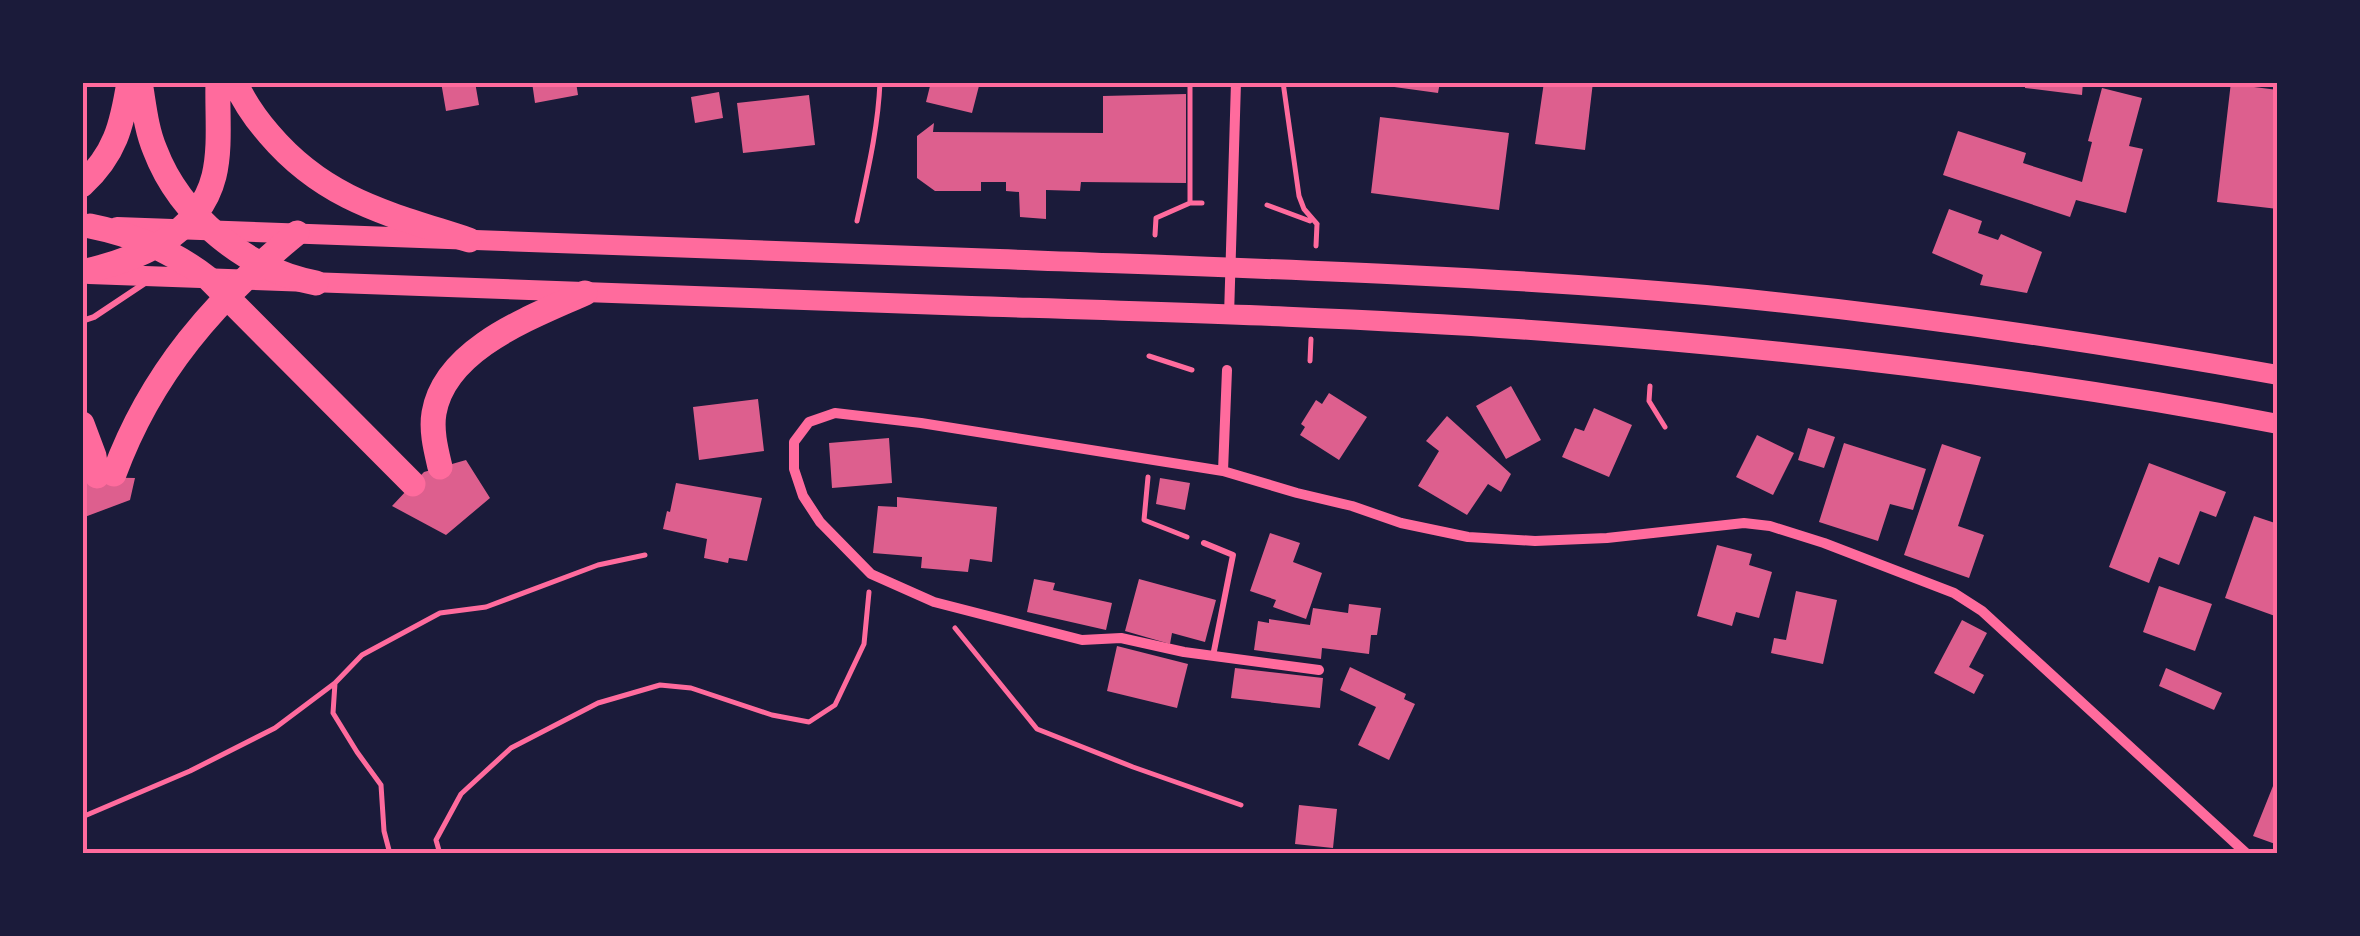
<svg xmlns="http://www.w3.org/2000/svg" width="2360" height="936" viewBox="0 0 2360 936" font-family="Roboto,sans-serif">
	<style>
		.building { fill: #dd5f8e }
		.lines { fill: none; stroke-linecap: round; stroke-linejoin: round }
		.path { stroke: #ff6b9d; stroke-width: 5 }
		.service { stroke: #ff6b9d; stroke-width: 6 }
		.minor { stroke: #ff6b9d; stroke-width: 10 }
		.primary { stroke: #ff6b9d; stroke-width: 20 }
		.motorway { stroke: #ff6b9d; stroke-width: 25 }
		.neatline { fill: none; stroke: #ff6b9d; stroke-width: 4 }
	</style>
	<rect width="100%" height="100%" fill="#1b1b3a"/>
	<path class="building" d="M441,82h34l4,23 -33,6z
		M532,82h44l2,13 -43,8z
		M931,82h49l-8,31 -46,-11z
		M1387,82h53l-2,11 -51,-7z
		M1544,82h49l-8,68 -50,-6z
		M2025,82h58l-1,13 -57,-7z
		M2231,82h24l-1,5 24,3v119l-61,-7z
		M2102,88l40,10 -13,48 14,3 -17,64 -50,-13 -6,17 -127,-42 15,-44 68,22 -3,10 59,19 10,-40 -4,-1z
		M719,92l4,26 -28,5 -4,-26z
		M1186,94v89l-105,-1 -1,9 -34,-1v29l-26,-2 -1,-25 -13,-1v-9h-25v9h-46l-18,-13v-42l17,-13 -1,9 170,1v-37z
		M809,95l6,50 -72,8 -6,-50z
		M1380,117l129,16 -10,77 -128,-17z
		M1949,209l33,12 -4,12 20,7 3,-6 41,18 -15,41 -47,-8 3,-10 -51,-22z
		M1511,386l30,54 -35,19 -30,-53z
		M1329,393l38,24 -28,43 -39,-25 5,-8 -4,-3 15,-24 6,4z
		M758,399l6,52 -65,9 -6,-53z
		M1594,408l38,17 -23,52 -47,-20 13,-29 9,3z
		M1447,416l64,58 -10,18 -13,-8 -21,31 -49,-29 21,-35 -13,-10z
		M1808,428l27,9 -11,31 -26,-8z
		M1757,435l37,18 -21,42 -37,-18z
		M889,438l3,45 -60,5 -3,-45z
		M1844,443l82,26 -13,41 -23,-6 -12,37 -59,-19z
		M1942,444l39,13 -23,69 26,9 -15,43 -65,-23z
		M466,460l24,38 -44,37 -54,-29 32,-34z
		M2149,463l77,29 -10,25 -16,-6 -21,54 -20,-8 -10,26 -40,-16z
		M82,477l53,1 -5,22 -48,18z
		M1160,478l30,5 -5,27 -29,-6z
		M676,483l86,15 -15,63 -18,-3 -1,5 -24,-5 3,-19 -44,-10 4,-18 3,1z
		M897,497l100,10 -5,55 -22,-3 -2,13 -47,-4 1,-11 -49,-4 5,-47 19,1z
		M2254,516l24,8v85l-3,7 -50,-18z
		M1270,533l30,10 -7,19 29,11 -16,46 -33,-12 3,-7 -26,-9z
		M1717,545l35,9 -3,11 23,7 -13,46 -23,-6 -4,14 -35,-10z
		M1034,579l21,4 -2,7 59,13 -6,27 -79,-18z
		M1139,579l77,21 -11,42 -33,-9 -2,11 -45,-13z
		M2159,586l53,18 -17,47 -52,-19z
		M1796,591l41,9 -14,64 -52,-11 3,-15 12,2z
		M1349,604l32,4 -4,27h-6l-2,19 -47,-6 -1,11 -67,-9 4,-29 11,2v-4l41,6 3,-17 35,5z
		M1962,620l25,13 -18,34 15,8 -10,19 -40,-21z
		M1117,646l71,18 -11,44 -70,-17z
		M1350,667l56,27 -2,5 11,5 -26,56 -31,-15 18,-38 -36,-17z
		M1235,668l88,10 -3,30 -89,-10z
		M2166,668l56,25 -8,17 -55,-24z
		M2277,776h1v69l-25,-9z
		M1299,805l38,4 -4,39 -38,-4z"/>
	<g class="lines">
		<path class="path" d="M1283,82l16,114 5,13 13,15
			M1190,203v-121
			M1267,205l43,16
			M857,221c10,-47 21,-91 23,-139
			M1155,235l1,-17 34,-15h12
			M1316,246l1,-22
			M1149,356l43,14
			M1310,361l1,-22
			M1650,386l-1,15 16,26
			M1148,477l-4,43 43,17
			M955,628l82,101 96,38 108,38
			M82,817l108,-46 85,-43 60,-45
			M390,854l-6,-23 -3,-46 -24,-33 -24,-39 2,-30 27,-28 78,-42 46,-6 112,-42 47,-10
			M440,854l-4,-14 25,-46 50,-46 87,-45 62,-18 31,3 81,27 37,7 26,-17 29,-61 5,-52"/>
		<path class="service" d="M82,321l12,-4 51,-34
			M1204,543l29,12 -20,101"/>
		<path class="minor" d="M1229,316l7,-234
			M1223,471l4,-101
			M1319,670l-135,-18 -63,-14 -39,2 -148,-38 -63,-28 -51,-52 -17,-26 -9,-27v-27l15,-20 26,-9 86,10 302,48 74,22 55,13 49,17 67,14 67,4 72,-3 137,-15 26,3 54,17 130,50 28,18 265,243"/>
		<path class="primary" d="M117,227c294,10 588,20 882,32 236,9 472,15 707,36 192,18 382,46 572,80
			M89,274c294,12 588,22 882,32 191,6 383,11 574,25 243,18 493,46 733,93"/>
		<path class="motorway" d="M140,82c4,23 6,47 15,68 25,66 92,120 161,133
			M235,82c9,20 20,36 34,52 57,67 121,80 200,106
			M82,185c33,-31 40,-59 47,-103
			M90,226c45,9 83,25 119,53l204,205
			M82,272c54,-12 117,-36 132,-96 7,-29 3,-63 4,-94
			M82,424l12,32 3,20
			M440,467c-4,-17 -9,-36 -6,-54 11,-65 98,-96 151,-120
			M114,474c37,-101 101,-174 183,-241"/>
	</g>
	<rect width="2360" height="936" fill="none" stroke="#1b1b3a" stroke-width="170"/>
	<rect x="85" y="85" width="2190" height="766" class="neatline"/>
</svg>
